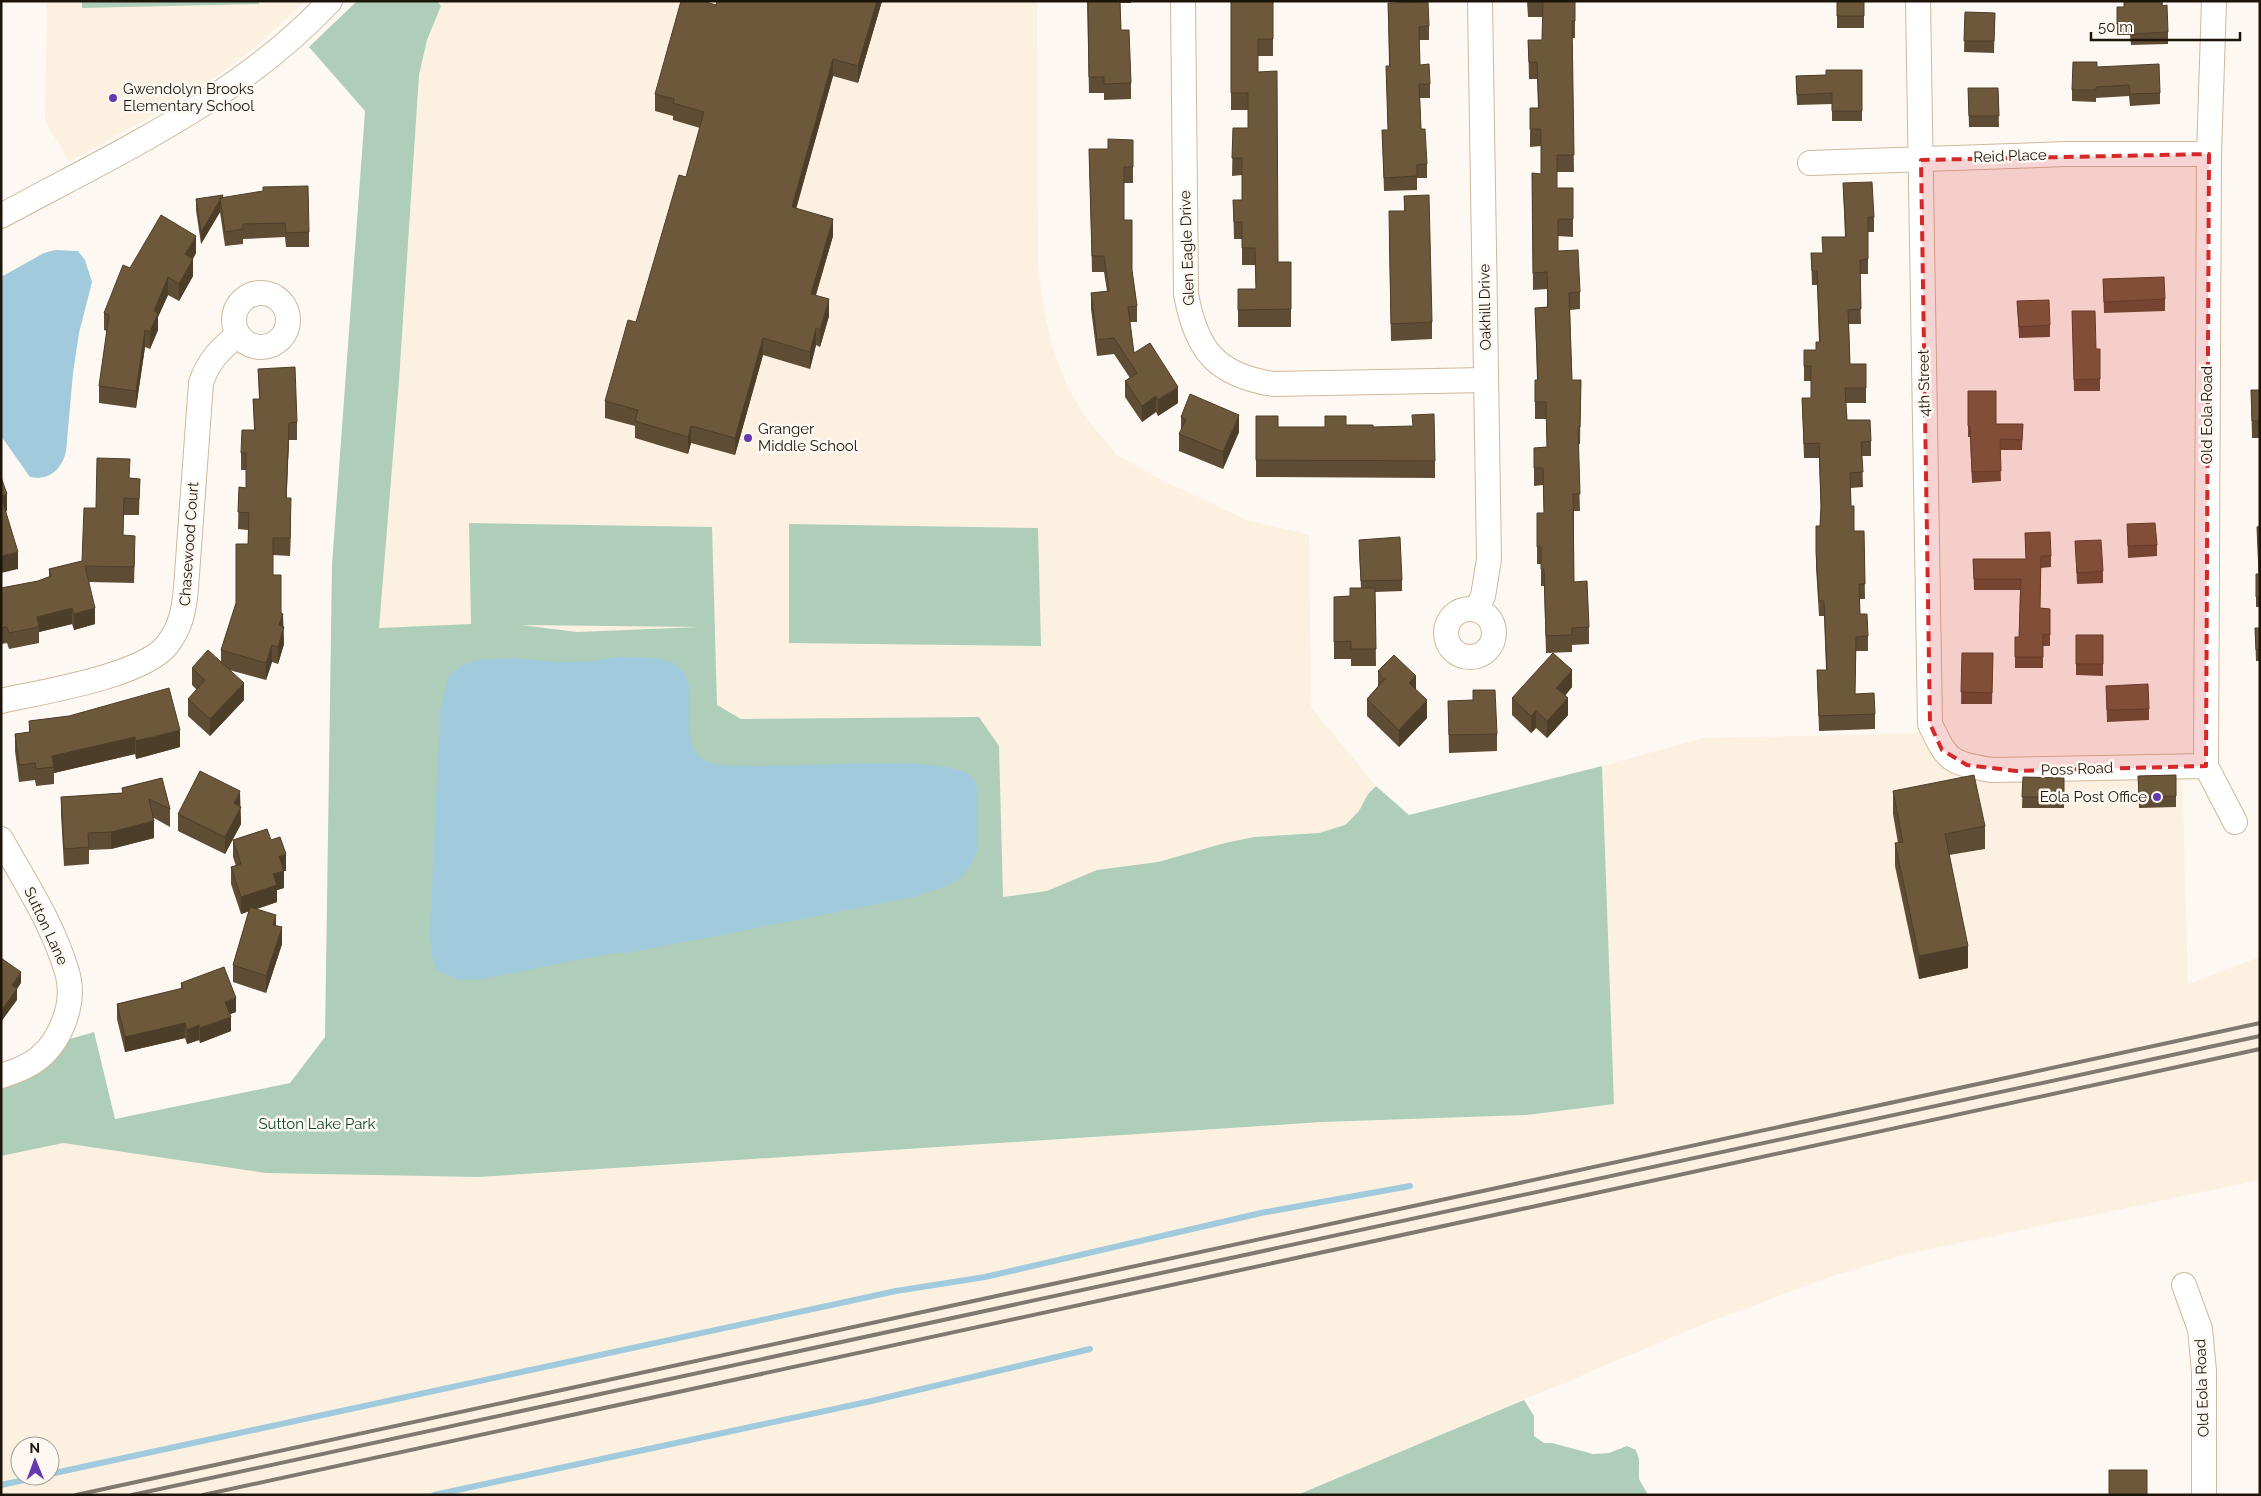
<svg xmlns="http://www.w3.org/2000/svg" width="2261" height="1496" viewBox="0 0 2261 1496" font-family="Raleway,sans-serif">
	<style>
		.built { fill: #fcf0e1; fill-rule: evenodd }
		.green { fill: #aeceb9; fill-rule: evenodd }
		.water { fill: #a1cbdc }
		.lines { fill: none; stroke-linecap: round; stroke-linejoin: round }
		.stream { stroke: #a1cbdc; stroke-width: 6 }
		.minor-casing { stroke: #d0b89a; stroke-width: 26 }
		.minor { stroke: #fff; stroke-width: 24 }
		.rail { stroke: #807970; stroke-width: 4 }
		.wall { fill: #5f4c34 }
		.shaded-wall { fill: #4d3e2a }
		.building { fill: #6e583c; stroke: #4d3e2a }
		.marked { fill: #d62828; fill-opacity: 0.2; stroke: #d62828; stroke-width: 4; stroke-dasharray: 10 6; stroke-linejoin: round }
		.poi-dot { fill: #6639b0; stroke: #fdf8f2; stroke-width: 2 }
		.labels { text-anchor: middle; stroke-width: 5; stroke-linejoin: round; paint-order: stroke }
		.poi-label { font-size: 15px; fill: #1e150a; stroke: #fdf8f2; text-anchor: start }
		.street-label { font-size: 15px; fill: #1e150a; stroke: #fdf8f2 }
		.park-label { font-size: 15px; fill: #0d4a2c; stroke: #fdf8f2 }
	</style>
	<rect width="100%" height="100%" fill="#fdf8f2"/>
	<path class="built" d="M47,1h259l-52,47 -41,31 -63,38 -81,45 -24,-41z
		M437,1h600l1,265 5,39 10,44 15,39 20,32 29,35 44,25 86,40 62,15 2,172 65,79 -8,8 -9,17 -14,14 -26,8 -94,10 -67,19 -61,8 -50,21 -45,6 -3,-150 -20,-30 -238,2 -25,-14 -1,-78 -138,5 -23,-4 -60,-4 -116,4 21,-247 20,-306 8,-35 14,-34z
		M1938,733l30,30 214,3 6,218 72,-27v223l-354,74 -80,24 -127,48 -403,169h-1295v-339l62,-13 203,30 212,4 844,-55 205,-7 87,-11 -12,-338 102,-28zM20,1446h30v30h-30z"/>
	<path class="green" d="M82,1h177v3l-177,4z
		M357,1h80l4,5 -14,34 -8,35 -20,306 -20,247 92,-4 -2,-101 243,4 5,178 24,14 238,-2 20,29 4,151 44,-6 50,-21 61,-8 67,-19 29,-6 65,-4 26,-8 14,-14 9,-17 8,-8 33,29 193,-49 12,338 -87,11 -205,7 -844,55 -212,-4 -203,-30 -62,13v-68l38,-15 15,-13 16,-21 24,-7 21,87 175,-36 35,-46 7,-472 33,-454 -56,-64zM522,625l178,2 -123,5z
		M789,524l249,4 3,118 -252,-3z
		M1524,1400l10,16v20l10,7h8l41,11 16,-1 18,-7 9,4 3,9v20l9,16h-351z"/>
	<path class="water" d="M55,250l23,1 7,9 7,22 -13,51 -6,40 -7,79c-5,18 -17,29 -36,25l-29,-41v-159l43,-24z
		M618,657c17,1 37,-1 53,5 41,18 -4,88 41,101 43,11 242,-15 262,16 6,10 3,26 3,38 0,11 3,27 -1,37 -13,32 -33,33 -62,43l-280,55 -27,2 -123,25 -25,1 -23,-10 -4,-13 -2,-24 10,-221 9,-37 13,-10 20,-6 32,-1 45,4 34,-1z"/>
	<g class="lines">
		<path class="stream" d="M50,1474l846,-183 89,-14 276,-64 149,-27
			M1,1485l42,-9
			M434,1495l433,-93 223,-53"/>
		<g class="minor-casing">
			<path id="minor" d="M1183,1l3,293c10,56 30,81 87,90l213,-4
				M1918,1l12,723c18,38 19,38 61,46l215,-4
				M2214,1l-5,153 -3,612 29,56
				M1810,163l257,-9h142
				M1,216c114,-62 239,-118 329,-215
				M234 320a27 27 0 1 1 54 0a27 27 0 1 1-54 0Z
				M1446 633a24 24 0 1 1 48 0a24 24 0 1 1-48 0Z
				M1476,610l7,-14 6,-37 -9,-558
				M1,701c40,-9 142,-25 166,-56 14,-18 17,-35 19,-57l15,-205c7,-22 20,-35 37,-48
				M1,839c24,43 52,85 66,133 9,29 -5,67 -28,86 -11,9 -25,14 -38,18
				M2184,1285l16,44 4,42v124"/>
		</g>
		<use href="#minor" class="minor"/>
		<path class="rail" d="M76,1495l2184,-472
			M132,1495l2128,-459
			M203,1495l2057,-446"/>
	</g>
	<path class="wall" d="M882,1l-24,82 -25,-7 -37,132 37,28 -17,59 13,21 -9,31 -4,-2 -6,24 -47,-14 -28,100 -44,-12 -3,11 -53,-16v-12l-30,-8v-17l31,-79 50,-145 14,-49 -27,-8v-4l-18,-5v-17l61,-89z
		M1087,1h44v2h-11l1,27 10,53v16l-27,1v-7h-15z
		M1231,1h42v55h-15v16l20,190h13v65h-53v-38h18l-1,-24h-13v-26h-8l-1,-39h9v-25l-10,1 1,-48h15v-18h-17z
		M1527,1h48v37h-3l2,134h-17v16h16v49l-15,-1v15l22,41v17l-10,1 2,70h9l-1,64h-2l2,67h-6v71l15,45v17l-17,1v7l-26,1 -2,-67h-3v-22h-4v-51h7l-1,-28 -9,1v-38l13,-1 -1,-28h-11v-39h2l-2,-72 12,-1v-18l-14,1 -1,-117 9,1v-28l-11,1v-39h8l-1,-29h-8l-1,-39h14l1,-23h-15z
		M1837,1h27v27h-27z
		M2124,1h38l6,31v12l-37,1 -1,-10h-13v-28h7z
		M1388,3l41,23v14h-10l1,25 10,19v14h-10l1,31 6,35v14h-10v12l-33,1 -2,-61h6l-2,-64h3z
		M1965,12l30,1 -1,40 -30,-1z
		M2097,67l63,26v11l-30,2 -1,-10 -33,2v4l-24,-1v-11z
		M1862,70v51h-30v-17l-35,1 -1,-29 30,-1z
		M1968,88h30l1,39h-30z
		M1133,140v43h-9v37l8,50 5,36v16h-7l4,31 44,50 -20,13 -2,-4 -14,10 -17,-25v-16l5,-3 -16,-24 -17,2 -6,-47v-16l16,-2 -3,-19h-12l-3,-123h19z
		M1843,183l31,34v15h-6v42h-8l1,50h-12l1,40h16v39h-20l1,17 24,21v15h-9l1,31 -12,1v18l3,25h10l1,68h-6l1,15 8,22v15h-12l-1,43 20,20v15l-56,2 -2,-61h9l-2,-54h-5l-3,-49v-41h4l1,-14 -2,-54h-15l-2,-60h9v-17h-7v-31h12l3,-8 -2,-57h-5l-1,-32h11l23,-16z
		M1404,196l28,126v17l-41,2 -2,-113 15,-17z
		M223,197l86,35v15h-23l-1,-10 -42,2v5l-18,2 -5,-34 -19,32 -5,-34v-11z
		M196,253l-3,6v17l-14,25 -11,-6 -10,22v13l-8,19 -5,-2 -9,61 -37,-5v-17l8,-55 -3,-1v-17l26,-45z
		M2103,279l62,20v12l-61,2z
		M2017,301l33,24v12l-31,1z
		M2072,311l24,38h4v42h-26z
		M258,369l39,53v18h-8l-3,58 5,17 -1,41 -17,-1v20l8,38 2,13 1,18 -6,20 -6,-2 -6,18 -37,-10 15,30 -34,36 -22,-20v-17l9,-9 -5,-5v-17l29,-6v-12l15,-47 12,-59v-14l-10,-1 1,-42 7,1v-18h-5v-17l13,-23 -1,-31h6z
		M2251,390h9v48h-8z
		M1968,391l28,33h27l-1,26h-22l1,31 -29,2 -2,-46h-2z
		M1256,416l22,11h47l21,-2 27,2 62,34v17l-179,-1z
		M1181,417l58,15 -16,37 -44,-18v-17l2,-4z
		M129,478l11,1 -1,36h-15l-1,20 12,17 -1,31 -45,-1 6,42 -21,6 -2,-6 -33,8v11l-30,6 -2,-6 -6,1v-56l37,-7 11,-4v-8l33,-8 14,-53z
		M2127,524l30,21v11l-29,2z
		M2260,526v81h-4v-33h3l-2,-47z
		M2025,533l26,23v11l-10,1 -1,40 10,1v37h-7v22h-28v-31h4l1,-47h-46l-1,-31h53z
		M2075,541l28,30v12l-26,1z
		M1359,551l43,29v11l-27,1 1,74h-25v-7h-17v-62l16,-1 11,-8z
		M2255,628h5v33h-4z
		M2076,635h27v41l-27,-1z
		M1962,653h31l-1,51h-31z
		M1378,671l49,47 -28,29 -32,-31v-17l11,-13z
		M2106,686l43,23v11l-42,2z
		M1572,687l-7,9 3,19 -21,23 -11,-10 -5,5 -19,-18v-17z
		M1448,701l49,33v17l-48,2z
		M69,716l111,31 -44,12 -1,-5 -81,19v11l-18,2 -1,-6 -16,2 -4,-31v-17l14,-2v-11z
		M2176,775v32l-37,1 -1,-32z
		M2023,777l41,1v30h-42z
		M162,778l8,31v18l-16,-9v20l-43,11 -22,1v14l-25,2 -3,-52v-17l61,-4v-5z
		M1893,791l92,35v23l-36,6 19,113 -49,11 -24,-113v-23h3l-5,-29z
		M240,806l1,18 -16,30 -47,-23v-17z
		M233,840h38l15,31h-2v17l-7,2v12l-20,7 19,16 6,19 -16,49 -33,-11v-17l16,-54 -8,3 -10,-30v-17l5,-1 -3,-9z
		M181,983l55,29 -6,2 1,17 -31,12 -1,-3 -12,4 -2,-6 -60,14 -8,-33v-15l64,-15z"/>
	<path class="shaded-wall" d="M877,1h5l-24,82v-17z
		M833,59v17l-41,148v-17z
		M220,200v12l-19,32v-12z
		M833,219v17l-22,75v-17z
		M196,236v17l-11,18v-17z
		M193,259v17l-14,25v-17z
		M168,277v18l-10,22v13l-8,19v-17l4,-21z
		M829,299v17l-9,31v-17z
		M816,328v17l-6,24v-17z
		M145,330v17l-9,61v-17z
		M763,338v17l-28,100v-17z
		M1178,387v16l-20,13v-16z
		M1156,396v16l-14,10v-16z
		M1239,415v17l-16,37v-17z
		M289,423v17l-3,75v-17z
		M691,426v17l-3,11v-17z
		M7,494v17l-6,2v-17z
		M291,498v17l-1,41v-18z
		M18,552v17l-17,4v-17z
		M72,608v16l-33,8v-5l-2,-10z
		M95,608v16l-21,6v-16z
		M283,614l1,30 -6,20v-17l1,-22z
		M272,645v17l-6,18v-17z
		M1572,670v17l-16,18v-17z
		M1416,676v17l-7,-10z
		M244,683v17l-34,36v-17z
		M1568,698v17l-21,23v-17z
		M1427,700v18l-28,29v-17z
		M1536,711v17l-5,5v-17z
		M180,730v17l-44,12v-18z
		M135,737v17l-81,19 -2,-17z
		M240,791l1,33 -16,30v-17l9,-34z
		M154,821v17l-43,11v-17z
		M286,854v17h-2v17l-7,2v12l-36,12v-17l32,-23 6,-18z
		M276,915v17l-3,-7z
		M282,927v17l-16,49v-17z
		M1968,946v22l-49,11v-23z
		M21,972v11l-4,6v11l-16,22v-11l11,-26z
		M236,998v14l-11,4v-14z
		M231,1017v14l-31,12v-15z
		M185,1023v15l-60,14v-15z
		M199,1025v15l-12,4v-14z"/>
	<path class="building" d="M681,1h22l13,4 1,-4h160l-19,65 -25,-7 -41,148 41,12 -22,75 18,5 -9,31 -4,-2 -6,24 -47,-14 -28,100 -44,-12 -3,11 -53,-16 3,-11 -33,-9 23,-81 8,2 43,-147 7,2 18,-65 -31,-9 1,-4 -19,-5z
		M1088,1h32l1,29h8l2,53 -27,1v-7h-15z
		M1231,1h42v38h-15v33l19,-1 1,191h13v47l-53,1v-21h18l-1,-41h-13v-26h-8l-1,-22h9v-42h-10l1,-30h15v-35h-17z
		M1543,1h32v20h-3l2,134h-17v33h16v31h-15v32l20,-1 2,42 -11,1 3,87h9l-1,47h-2l2,67h-7l1,88 13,-1 2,46 -17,1v7l-26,1 -2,-67h-3v-22h-4v-34h7l-1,-45h-9v-20l13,-1 -1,-45h-11v-22h3l-3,-72 13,-1 -1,-35 -14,1 -1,-100 9,1v-45h-11v-21h9l-2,-46h-8l-1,-22h14z
		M1837,1h27v15h-27z
		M2124,1h38v5l5,-1 1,27 -37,2 -1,-10h-13v-17h7z
		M1428,2l1,24 -10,1 1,38 9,-1 1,20h-11l2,45h4l2,35 -10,1v11l-33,2 -2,-48h6l-2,-64h4l-2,-63z
		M1965,12l30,1 -1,28h-30z
		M2073,62h24v5l62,-3 1,29 -30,1 -1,-9 -33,2v3h-24z
		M1826,70h36v41h-30v-18l-35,2 -1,-19 30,-1z
		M1968,88h30l1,28h-30z
		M1108,139l25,1v27h-9v53h8v50l5,36 -9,1 6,46 16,-10 28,44 -20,13 -2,-4 -14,10 -17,-25 12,-8 -23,-35 -17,2 -6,-47 18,-2 -5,-35h-12l-3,-107h19z
		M1872,182l2,35h-6v42l-8,1 1,49 -13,1 2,54h16v24h-21l2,32h23l1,21 -10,1 2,30 -13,1 1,33h3v25h10l1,53h-6l1,30h7l1,22 -12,1 -1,57 19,-1 1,21 -56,2 -2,-46h10l-3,-69h-5l-3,-49v-26h4l1,-20 -2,-63 -15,1 -2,-46h9v-32h-7v-16h12v-8h4l-3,-71h-5l-1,-18h12l-1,-16h24l-3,-54z
		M308,186l1,46 -23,1 -1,-10 -42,1v5l-18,3 -5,-34 43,-7v-4z
		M223,195l-1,3h-2v2l-19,32 -5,-33z
		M1429,195l3,127 -41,2 -2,-113h16l-1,-15z
		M161,215l35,21 -11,18 8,5 -14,25 -11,-7 -14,34 4,2 -8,19 -5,-2 -9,61 -37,-5 10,-71 -5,-2 19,-48 7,3z
		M2164,277l1,22 -61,3 -1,-23z
		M2049,300l1,25 -31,2 -2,-26z
		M2072,311h23l1,38h4v30l-26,1z
		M295,367l2,55 -8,1 -3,75h5l-1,40h-17v37h8v38l2,1 -4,11 5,2 -6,20 -6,-2 -6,18 -45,-13 15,-47v-59h12l1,-31 -11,-1 1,-25 7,1v-35h-5l1,-23h13l-2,-31h7l-2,-30z
		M2251,390h9v31h-8z
		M1968,391h28v33h27l-1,16 -22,-1 1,32 -29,1 -2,-46h-2z
		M1190,394l49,21 -16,37 -44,-18 7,-15 -5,-2z
		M1434,414l1,47 -179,-1v-44h22v11h47v-11h21v9h27v2l40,-1 -1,-11z
		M97,458l33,1 -1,19 11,1 -1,20 -15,-1 -1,37 12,1 -1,31 -49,-1 10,42 -21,6 -2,-6 -35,9 2,10 -30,6 -2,-6 -6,1v-40l37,-7 13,-5 -2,-7 33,-8 2,-53h12z
		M1,477l6,17 -6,2 17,56 -17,4z
		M2155,523l2,22 -29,1 -1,-22z
		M2260,526v71h-4v-23h3l-2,-47z
		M2050,532l1,24h-10l-1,52 10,1v26l-7,-1v23h-28v-20h4l2,-58h-47l-1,-20h53l-1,-26z
		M1400,537l2,43 -41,1 -2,-41z
		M2101,540l2,31 -26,2 -2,-32z
		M1350,588h25l1,61h-25v-8l-17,1v-45l16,-1z
		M2255,628h5v21l-4,1z
		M2076,635h27v29h-27z
		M208,650l36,33 -34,36 -22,-20 17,-19 -13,-12z
		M1553,653l19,17 -16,18 12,10 -21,23 -11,-10 -5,5 -19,-18z
		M1962,653h31l-1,40 -31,-1z
		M1394,655l22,21 -7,7 18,17 -28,30 -32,-31 19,-21 -8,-7z
		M2148,684l1,25 -42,1 -1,-24z
		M169,688l11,42 -44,11 -1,-4 -83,19 2,11 -18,2 -1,-6 -16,2 -4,-31 15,-2 -1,-11 40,-5z
		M1473,690h22l2,44 -48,1 -1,-34 25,-1z
		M200,771l40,20 -6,12 7,4 -16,30 -47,-23z
		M1974,775l11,51 -40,8 23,112 -49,10 -24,-113 8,-1 -10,-51z
		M2176,775v21l-37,1 -1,-21z
		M2023,777l41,1v19h-42z
		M162,778l8,31 -21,-10 5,22 -43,11 -23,1 1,14 -25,2 -3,-52 62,-4 -1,-5z
		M267,829l4,11 9,-3 6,17 -7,2 5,15 -11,3 4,11 -36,12 -10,-30 10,-3 -8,-24z
		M250,907l26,8 -3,10 9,2 -16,49 -33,-11z
		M1,958l20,14 -9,13 5,4 -16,22z
		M224,967l12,31 -11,4 6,15 -31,11 -1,-3 -12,5 -2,-7 -60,14 -8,-33 66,-16 -2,-5z
		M2109,1470h38v25h-38z"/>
	<path class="marked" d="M2209,154l-3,612 -190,5 -49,-6 -25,-15 -12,-26 -9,-564z"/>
	<g class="poi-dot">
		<circle cx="113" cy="98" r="5"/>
		<circle cx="748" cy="438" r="5"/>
		<circle cx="2157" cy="797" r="5"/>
	</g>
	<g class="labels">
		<g class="poi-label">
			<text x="123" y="94">Gwendolyn Brooks<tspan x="123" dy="17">Elementary School</tspan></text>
			<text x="758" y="434">Granger<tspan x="758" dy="17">Middle School</tspan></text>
			<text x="2147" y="802" text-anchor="end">Eola Post Office</text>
		</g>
		<g class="street-label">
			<text transform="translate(2010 156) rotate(-2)" y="5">Reid Place</text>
			<text transform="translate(1187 248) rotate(-92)" y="5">Glen Eagle Drive</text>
			<text transform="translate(1485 307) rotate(-91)" y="5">Oakhill Drive</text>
			<text transform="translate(1924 383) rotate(-91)" y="5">4th Street</text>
			<text transform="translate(2207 415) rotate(-90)" y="5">Old Eola Road</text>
			<text transform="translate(189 544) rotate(-86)" y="5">Chasewood Court</text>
			<text transform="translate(2077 769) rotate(-2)" y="5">Poss Road</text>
			<text transform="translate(46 926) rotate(65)" y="5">Sutton Lane</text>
			<text transform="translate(2202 1388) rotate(-92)" y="5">Old Eola Road</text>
		</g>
		<g class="park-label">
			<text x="317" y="1129">Sutton Lake Park</text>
		</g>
	</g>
	<rect width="2261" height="1496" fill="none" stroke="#1e150a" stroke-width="5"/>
	<g transform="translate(35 1461) rotate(359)"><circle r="24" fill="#fdf8f2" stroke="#a49d95"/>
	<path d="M0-4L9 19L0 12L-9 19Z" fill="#6639b0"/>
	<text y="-8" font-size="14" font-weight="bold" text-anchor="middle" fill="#1e150a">N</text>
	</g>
	<path d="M2091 32v8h149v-8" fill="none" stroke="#1e150a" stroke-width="2.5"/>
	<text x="2098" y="32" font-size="15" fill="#1e150a" stroke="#fdf8f2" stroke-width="4" paint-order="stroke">50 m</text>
</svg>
